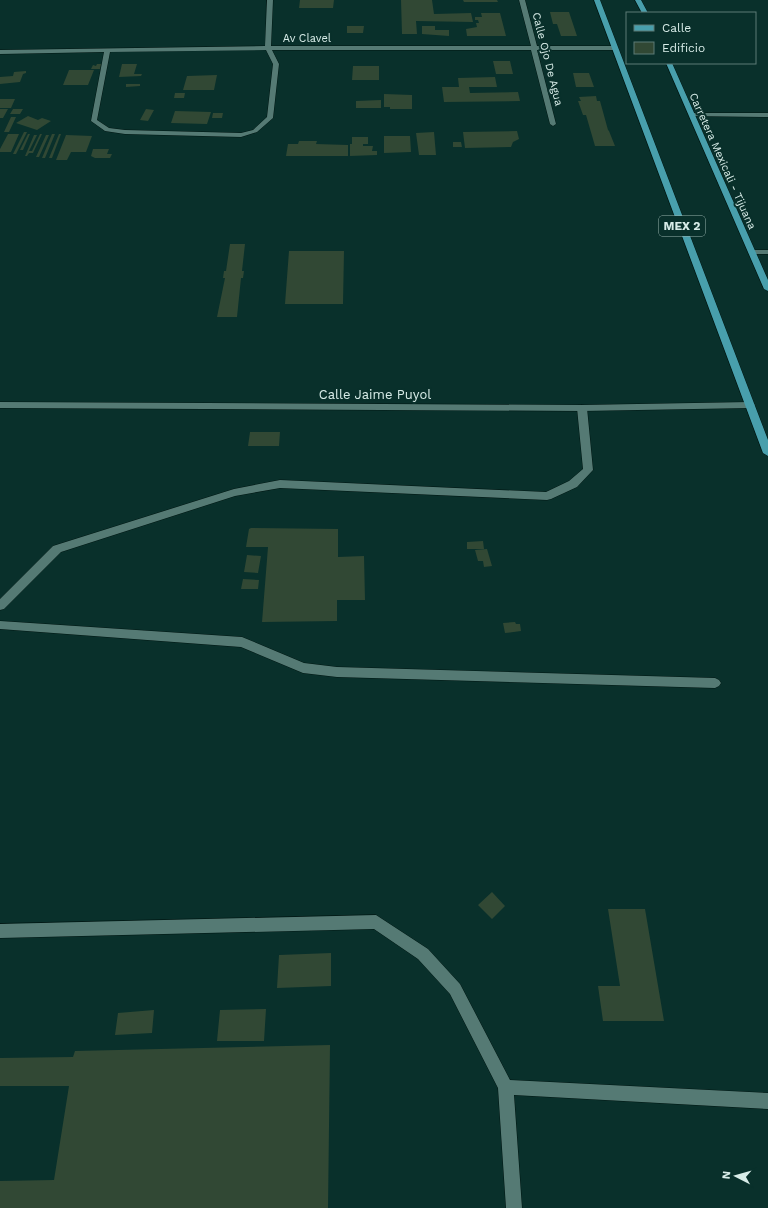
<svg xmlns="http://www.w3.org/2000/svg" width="768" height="1208" viewBox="0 0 768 1208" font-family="'Work Sans',sans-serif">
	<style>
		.building { fill: #314834 }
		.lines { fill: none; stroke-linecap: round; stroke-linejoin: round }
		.service-casing { stroke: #001713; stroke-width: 1 }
		.minor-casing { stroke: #001713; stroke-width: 1 }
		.primary-casing { stroke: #001713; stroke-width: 1 }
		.service { fill: #557a74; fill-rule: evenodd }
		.minor { fill: #557a74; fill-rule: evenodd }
		.primary { fill: #489fac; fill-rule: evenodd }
		.labels { text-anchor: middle; stroke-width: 4; stroke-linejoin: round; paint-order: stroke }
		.far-street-label { font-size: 11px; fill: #d8ece8; stroke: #09302b }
		.shield { fill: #09302b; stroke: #9ab4af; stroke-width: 1 }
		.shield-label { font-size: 12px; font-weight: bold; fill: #d8ece8 }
		.street-label { font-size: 13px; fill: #d8ece8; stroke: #09302b }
	</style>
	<rect width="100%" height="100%" fill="#09302b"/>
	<path class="building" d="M300,0h34l-1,8h-34z
		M401,0h31l2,14 37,-1 2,9 -57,-1 1,13h-15z
		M463,0h34l1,2h-34z
		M550,12h19l8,24h-16l-4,-12h-4z
		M481,13h19l6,23h-39l-1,-7 11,-2 -1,-4h3l-1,-3h-3v-3h7z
		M347,26h17l-1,7h-16z
		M422,26h13v4h14v6l-27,-2z
		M493,61h17l3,13h-17z
		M97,64h4l-1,5h-9l2,-4 3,1z
		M122,64h15l-3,10h8l-1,2 -22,1z
		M353,66h26v14h-27z
		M69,70h25l-6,15h-25z
		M26,71v2l-3,1 -3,8 -20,2v-7l13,-1 1,-4z
		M573,73h16l5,14h-18z
		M217,75l-3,15h-31l4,-14z
		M495,77l2,10h-28l1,6 48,-1 2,9 -76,1 -2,-15h17l-1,-9z
		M126,84h14v2l-14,1z
		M175,93h10l-1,5h-10z
		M384,94l28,1v14h-22v-2h-6z
		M596,96l1,5h3l8,29 1,1 6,15h-20l-9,-31h-3l-5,-14h3l-2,-4z
		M0,99h15l-4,9h-11z
		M381,100v8h-25v-7z
		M0,109h8l-5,9h-3z
		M13,109h10l-3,5h-10z
		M146,109l8,1 -6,11 -8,-1z
		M175,111l36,1 -4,12 -36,-1z
		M213,113h10l-1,5h-10z
		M28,116l10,4 4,-2 9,3 -14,9 -21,-7z
		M11,117h5l-7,15h-5z
		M517,131l2,8 -6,3 -2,5 -46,1 -2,-16z
		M24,132h3l-11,22h-3z
		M434,132l2,23h-17l-3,-22z
		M8,134h11l-8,18h-11v-3z
		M28,134h2l-7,16h-3z
		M40,134h2l-9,19h-4l-2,3h-2l9,-21h3l-8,16h3z
		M52,134h3l-10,24h-3z
		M59,134h2l-9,24h-3z
		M46,135h3l-10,22h-3z
		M66,135l26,1 -6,16h-15l-4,8h-11z
		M384,136h26l1,16 -27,1z
		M352,137h16v7h-5v2h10l-1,5h5v4l-27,1v-12h2z
		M299,141h18l-1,3 32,1v11h-62l2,-12h10z
		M453,142h8l1,5h-9z
		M93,149h16l-2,5h5l-2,4h-15l-4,-2z
		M230,244h15l-3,27h2l-1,7h-2l-4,39h-20l8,-39h-2l1,-7h2z
		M289,251h55l-1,53h-58z
		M250,432h30l-1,14h-31z
		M251,528l87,1v28l26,-1 1,44h-28v21l-75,1 6,-75h-22l3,-18z
		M483,541l1,8h-17v-7z
		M487,549l5,17 -8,1 -1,-6h-5l-3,-11z
		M247,555l14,1 -3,17 -14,-1z
		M243,579l16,1 -1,9h-17z
		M515,622l1,2h4l1,7 -16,2 -2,-10z
		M492,892l13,14 -13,13 -14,-14z
		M608,909h37l19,112h-61l-5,-35h22z
		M331,953v33l-54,2 2,-33z
		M266,1009l-2,32h-47l3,-31z
		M154,1010l-2,23 -37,2 3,-22z
		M330,1045l-2,163h-328v-27l54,-1 15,-94h-69v-28l73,-1 2,-6z"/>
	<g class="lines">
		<g class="service-casing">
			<path id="service" d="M582,405l5,3 6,62 -16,17 -26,12 -4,1 -267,-12 -45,8 -174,56 -57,57 -4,1v-11l53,-53 181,-57 46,-9 266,12 23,-11 14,-12 -6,-61z
				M0,621l242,16 62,26 33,4 378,11 4,2 2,3 -2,3 -4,2 -378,-11 -34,-4 -62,-26 -241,-18z
				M376,915l52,34 32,35 50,96 258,13v16l-254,-14 8,113h-16l-8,-120 -48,-94 -32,-35 -44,-30 -374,9v-14z"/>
		</g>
		<g class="minor-casing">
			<path id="minor" d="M267,0h6l-2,46h260l-12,-46h6l12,46h78l3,2 -3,2h-78l19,74 -3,2 -3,-2 -19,-74h-259l7,14 -6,54 -16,14 -16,5 -116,-3 -20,-3 -14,-10 13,-69 -104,2v-4l265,-4zM266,50l7,14 -6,53 -14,13 -12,3 -116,-3 -16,-2 -12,-8 13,-68z
				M691,113h77v4l-79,-1v-2z
				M749,250h19v4h-16l-4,-2z
				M0,402l582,3 168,-3 5,3 -5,3 -168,3 -582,-3z"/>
		</g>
		<g class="primary-casing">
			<path id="primary" d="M594,0h6l168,440v16l-5,-3z
				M635,0h6l7,13h-6z
				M666,63h6l96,217v11l-4,-2z"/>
		</g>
		<use href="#service" class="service"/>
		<use href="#minor" class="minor"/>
		<use href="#primary" class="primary"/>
	</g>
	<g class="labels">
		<g class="far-street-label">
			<text x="307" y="42">Av Clavel</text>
			<text transform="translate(548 59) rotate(76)" y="4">Calle Ojo De Agua</text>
			<text transform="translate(723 161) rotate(66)" y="4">Carretera Mexicali - Tijuana</text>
		</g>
		<rect class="shield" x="659" y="216" width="46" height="20" rx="3"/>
		<g class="shield-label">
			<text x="682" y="230">MEX 2</text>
		</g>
		<g class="street-label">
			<text x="375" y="399">Calle Jaime Puyol</text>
		</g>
	</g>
	<rect x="626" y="12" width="130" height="52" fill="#09302b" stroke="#5c7b77"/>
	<rect x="634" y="25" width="20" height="6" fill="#489fac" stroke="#5c7b77"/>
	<text x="662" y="32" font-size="12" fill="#d8ece8">Calle</text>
	<rect x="634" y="42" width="20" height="12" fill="#314834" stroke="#5c7b77"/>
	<text x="662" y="52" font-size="12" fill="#d8ece8">Edificio</text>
	<g transform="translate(736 1176) rotate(276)" stroke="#09302b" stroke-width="3" paint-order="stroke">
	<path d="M0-3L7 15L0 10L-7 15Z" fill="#d8ece8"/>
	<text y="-6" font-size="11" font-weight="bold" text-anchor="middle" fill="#d8ece8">N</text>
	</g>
</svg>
